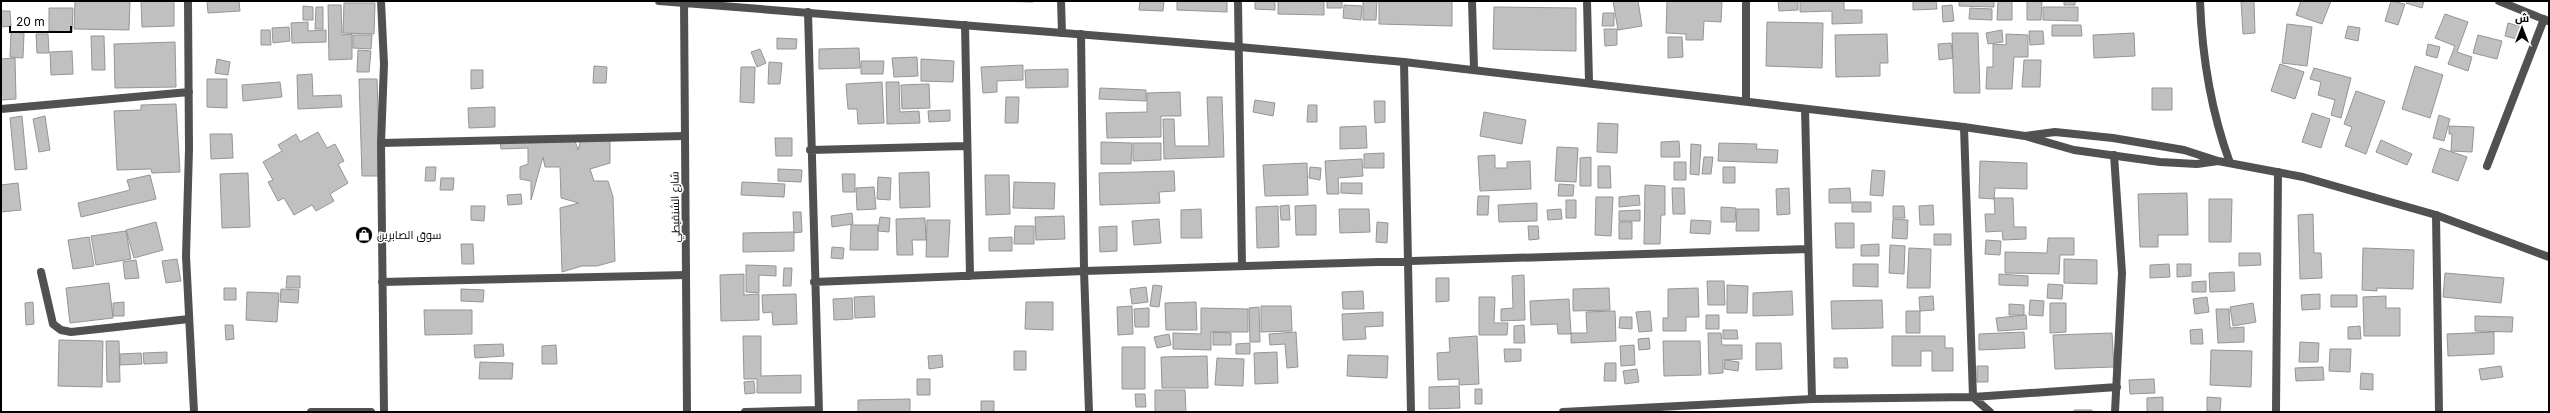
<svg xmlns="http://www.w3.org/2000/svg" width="2550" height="413" viewBox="0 0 2550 413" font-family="Inter,Cairo,sans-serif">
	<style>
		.building { fill: #c0c0c0; stroke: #959595 }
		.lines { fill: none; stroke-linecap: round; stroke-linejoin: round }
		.minor { stroke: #515151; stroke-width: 8 }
		.tertiary { stroke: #515151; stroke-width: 8 }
		.labels { text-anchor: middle; stroke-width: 3; stroke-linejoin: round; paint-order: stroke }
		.street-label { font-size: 11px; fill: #000; stroke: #fff }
		.poi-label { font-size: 11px; fill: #000; stroke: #fff; text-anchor: start }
	</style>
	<rect width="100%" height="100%" fill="#fff"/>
	<path class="building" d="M75,1h55l-1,29 -55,-1z
		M141,1h33v25l-32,1z
		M207,1h32l1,10 -32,2z
		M987,1h46v1z
		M1140,1h24l-1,10 -24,-1z
		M1177,1h50v11l-50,-2z
		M1255,1h20v9l-20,-1z
		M1278,1h46v14l-46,-1z
		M1327,1h15v7h-15z
		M1363,1h14l-1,19h-13z
		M1379,1h73v25l-73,-2z
		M1613,1h25l4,25 -24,4z
		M1667,1h55l-1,21 -17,-1 -1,19h-17v-6l-20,-1z
		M1778,1h20v9l-19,1z
		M1800,1h44v9h18v13l-30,1v-13l-32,1z
		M1913,1h23l1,8 -24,1z
		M1959,1h35v6l-35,-1z
		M1998,1h14v19h-15z
		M2027,1h15l-1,19h-14z
		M2064,1h11v4h-11z
		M2241,1h13l1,32 -12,1z
		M2301,1h30l-9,23 -26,-9z
		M2391,1l14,3 -7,21 -13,-4z
		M2407,1h17l-2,7 -16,-5z
		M344,3h31l-1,31 -31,-1z
		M328,5h13l1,30 10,-1v25l-23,1z
		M1344,5l18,1 -1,14 -18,-2z
		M1952,5l2,16 -11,1 -1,-16z
		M303,6l10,1v13h-10z
		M316,7h7v22h-8z
		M1494,7l82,1v43l-83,-2z
		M2043,7h35v14l-35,-1z
		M49,8h24l-1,24 -23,-1z
		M1970,8l22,1v11l-23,-1z
		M1,11h9l1,15 -10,1z
		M1603,13h11v13h-12z
		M2445,14l23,8 -11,30 15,5 -4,14 -20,-7 7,-18 -20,-8z
		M308,22v9l18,-1v12l-34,1 -1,-20z
		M1767,22l56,1 -1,45 -56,-2z
		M2508,23l15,4 -3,13 -15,-4z
		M2287,24l25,3 -5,39 -25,-3z
		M2052,25h29l1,11h-30z
		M2348,26l12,2 -2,13 -13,-3z
		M289,27l1,14 -17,2 -1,-15z
		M1604,29h13v16l-12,1z
		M261,30h9l1,15h-10z
		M2002,30l1,12 -15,2 -2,-11z
		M2029,31h14l1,13 -14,1z
		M11,32l13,1 -1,25 -13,-1z
		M1952,33h26l2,60h-26z
		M2134,33l1,23 -41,2 -1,-23z
		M36,34h12l1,19h-12z
		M1887,34l1,29h-8v13l-44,1 -1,-42z
		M2006,34l22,1v22h-14l-2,32h-26l1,-22h6v-23l13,1z
		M353,35h19l-1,14 -18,-1z
		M2478,35l24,6 -5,18 -24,-6z
		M91,36h13l1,34h-13z
		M1668,37h14l1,20 -15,1z
		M777,38l20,1 -1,10h-19z
		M175,42l1,45 -61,1 -1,-44z
		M1951,43l2,15 -14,2 -1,-16z
		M2428,44l12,3 -3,11 -11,-3z
		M859,48l1,20 -41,1v-20z
		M760,49l6,14 -9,4 -6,-15z
		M358,50l13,1 -2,21h-12z
		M72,51l1,23 -22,1 -1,-23z
		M917,57l1,19 -24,1 -2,-19z
		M15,58l1,41 -15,1v-41z
		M217,59l13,3 -2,13 -13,-2z
		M921,59l33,2 -1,21 -32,-1z
		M2024,60h17l-1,27h-18z
		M861,61h23l-1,13h-22z
		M769,62l13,1 -2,21h-12z
		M2280,64l24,8 -9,27 -24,-8z
		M1023,65v15l-26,1v11l-14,1 -2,-26z
		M594,66l13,1 -1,16h-13z
		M2415,66l28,9 -13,43 -28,-9z
		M741,67h14l-1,36 -14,-1z
		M2314,68l37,10 -10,40 -10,-3 4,-15 -17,-5 3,-13 -11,-3z
		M1068,69v18l-42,1 -1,-18z
		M471,70h12v18l-12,1z
		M312,74l1,22 28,-1 1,12 -44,2 -1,-34z
		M207,79h20v29l-20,-1z
		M359,79h18l3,97h-18z
		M280,82l2,15 -39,4 -1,-16z
		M882,82l2,41 -26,1 -1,-15h-9l-2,-25z
		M886,82h13l1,30 19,-1 1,12 -33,1z
		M929,84l1,24 -28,1 -1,-24z
		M1100,88l46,2v11l-47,-2z
		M2152,88h20v22h-20z
		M2356,91l29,10 -19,53 -21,-8 7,-19 -8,-3z
		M1180,92l1,24h-20v21l-54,1 -1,-25 41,-1v-19z
		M1006,97h13l-1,26h-13z
		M1207,97h15l2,60 -60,2 -1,-40h11l1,27h34z
		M1255,100l20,3 -2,13 -20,-4z
		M1374,101h11v21l-10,1z
		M176,104l4,68 -28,1 -1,-4 -34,1 -3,-59 27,-1v-5z
		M1308,105h9v17h-10z
		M495,107v20l-26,1 -1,-20z
		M950,110v11l-21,1 -1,-11z
		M1484,112l42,8 -4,24 -42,-8z
		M2312,113l18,6 -9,29 -19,-6z
		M2439,115l11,4 -6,22 -11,-3z
		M22,116l5,53 -12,1 -5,-52z
		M45,116l5,34 -11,2 -6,-33z
		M1598,123l20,1 -1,29 -20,-1z
		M1366,126l1,22 -27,1v-22z
		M2449,126l25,1 -2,25 -21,-1 1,-17h-3z
		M318,132l9,16 8,-4 9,17 -6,3 10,19 -18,11 4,7 -18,10 -4,-6 -18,10 -10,-17 -6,3 -10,-19 5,-2 -10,-18 19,-11 -4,-6 18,-11 4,8z
		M210,134h22l1,24 -22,1z
		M582,136l28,1v26l-20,6 4,12h14l5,16 2,64 -18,5h-15l-20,6 -2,-64 19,-5 -18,-5 -1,-31h-15l-2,-10 -12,43v-19l-11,-2v-12l8,-3v-16l-27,1 -1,-10 74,-1 4,12z
		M775,138h17v18h-16z
		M2381,140l31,14 -5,11 -31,-13z
		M1679,141l1,16h-19v-15z
		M1101,142l31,1 -1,21h-30z
		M1133,143h28v17l-28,1z
		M1719,143l38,1 -1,5 22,1 -1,13 -59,-2z
		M1691,144l10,1 -2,30 -9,-1z
		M1557,147l21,1 -2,34 -21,-1z
		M2440,148l27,9 -9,24 -26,-9z
		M1384,153v15h-20v-14z
		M1495,155v13h12v-6l23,-1 1,28 -51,2 -2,-35z
		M1591,157v29h-11v-28z
		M1704,157h9l-2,17h-9z
		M1362,159l1,17 -25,2 1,16h-12l-2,-33z
		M1980,161l47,2v26l-32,-1 -1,11 -15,-1z
		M1674,162h12v18h-12z
		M1307,163l1,32 -43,1 -2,-31z
		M1598,166h12l1,22h-13z
		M426,167h10l-1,14h-10z
		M1310,167l11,1 -1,12 -11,-2z
		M1723,167h12v16h-12z
		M778,169l24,1 -1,12 -23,-1z
		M1872,170l13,1 -2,25 -13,-1z
		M1174,171l1,20 -16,1 1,11 -60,2 -1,-32z
		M929,172l1,35 -30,1 -1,-35z
		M248,173l2,54 -28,1 -2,-54z
		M842,174h13v18h-12z
		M150,175l6,24 -75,18 -3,-14 52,-13 -3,-10z
		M985,175h24l1,39 -24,1z
		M878,177l13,1 -1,22 -13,-1z
		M441,178h13l-1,12h-13z
		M742,182l43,2 -1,13 -43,-2z
		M1014,182l41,1 -1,26 -41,-1z
		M18,183l3,27 -20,2v-27z
		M1341,183h21v11l-21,-1z
		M1559,184l15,1 -1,11h-15z
		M1645,185l20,1v29h-4l-1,29h-16z
		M874,187l2,22 -19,1 -1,-22z
		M1672,188h12l1,26h-12z
		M1789,188l1,26 -13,1 -1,-26z
		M1850,188l1,15h-22v-14z
		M2187,193l1,42h-30v12h-18l-2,-53z
		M521,194l1,10 -14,1 -1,-10z
		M1639,195l1,10 -21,2v-10z
		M1478,196h11l-1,19h-11z
		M1596,197h17l-2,39 -16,-1z
		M1994,198h19l1,29h12v12l-23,1 -1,-9 -16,1 -1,-18h10z
		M2209,199h23l-1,43h-22z
		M1566,200h10v18h-10z
		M1852,202h19v10h-19z
		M1537,203v18l-38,1 -1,-17z
		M1289,205l1,15h-9l-1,-14z
		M1316,205v30h-20l-1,-29z
		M1933,205l1,20h-14l-1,-19z
		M471,206h14l-1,15 -13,-1z
		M1278,206l1,41 -22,1 -1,-41z
		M1893,206h11l1,12h-12z
		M1721,207l15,1 -1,14h-14z
		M1201,209l1,29h-21v-28z
		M1339,209h30l1,23 -30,1z
		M1561,209l1,10 -14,1 -1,-10z
		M1737,209h22v22h-23z
		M1640,210v11h-21v-10z
		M793,212h8l1,20 -8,1z
		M852,213l1,11 -21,3 -1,-11z
		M2313,214l1,39h7l1,25 -22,1 -2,-64z
		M1064,216l1,23 -29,1 -1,-23z
		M880,217l10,1 -1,14 -11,-1z
		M925,218l1,22h-14l1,15h-16l-1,-36z
		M1159,219l2,24 -27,2 -2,-24z
		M1893,219l15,1 -1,19 -15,-1z
		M927,220h23l-2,37h-22z
		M1691,220l20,1 -1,13 -20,-1z
		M156,222l7,28 -29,8 -8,-28z
		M1377,222l11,1 -1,20 -11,-1z
		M1619,222h13v17h-13z
		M1835,223h19v25h-18z
		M851,225h27v25h-28z
		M1015,226h19v18h-20z
		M1117,226v25l-17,1 -1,-25z
		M1528,226h10l1,13 -10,1z
		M126,231l5,28 -35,6 -5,-29z
		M794,232v19l-51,1v-19z
		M1934,234h17v11h-17z
		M89,237l5,29 -21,3 -5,-29z
		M1012,237v14h-23v-13z
		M2048,238h26v17h-14l-1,19 -54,-1v-21l42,1z
		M1986,240l15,1 -1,14 -15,-1z
		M461,244h12l1,20h-12z
		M1879,244v12h-18v-11z
		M1890,245l15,1 -1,28 -15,-1z
		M832,247l12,1 -1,11 -12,-1z
		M1909,248l22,1 -1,39h-23z
		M2363,248l51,2 -1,39 -36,-1v3l-15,-1z
		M2239,253h21l1,12 -22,1z
		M177,259l4,22 -15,2 -4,-22z
		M2064,259l33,1v24l-33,-1z
		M136,260l3,18 -14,1 -2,-17z
		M1853,264h25v23l-25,-1z
		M2169,264l1,13 -20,1v-13z
		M2177,264h14v12l-14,1z
		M746,265l30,1v10l-17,-1v18l-13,-1z
		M784,268h8l-1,18h-8z
		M2234,272l1,19 -25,1 -1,-19z
		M2445,273l59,5 -3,25 -58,-6z
		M744,274v21l15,-1v26l-38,1 -1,-46z
		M1999,274l29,2v10l-29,-1z
		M1524,275l1,45 -24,1v-12l12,-1 -1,-32z
		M287,276h13v12h-14z
		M1436,278h13v23l-13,1z
		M1707,281h17l1,24h-17z
		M2206,281v11h-14v-10z
		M109,283l4,35 -43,5 -4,-35z
		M2048,284l15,1 -1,14 -15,-1z
		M1153,285l9,1 -3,21 -9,-1z
		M1727,285l21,1 -1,27h-20z
		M1146,287l2,15 -16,2 -2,-15z
		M224,288h12v12h-12z
		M1609,288l1,22 -37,1v-22z
		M1698,288l1,29h-13v14h-23v-13h5v-29z
		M281,289l18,1 -1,13 -18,-1z
		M461,289l23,1 -1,12 -22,-1z
		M1363,291l1,18h-21l-1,-17z
		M1792,291l1,24 -40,1v-23z
		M247,292l32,1 -2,29 -31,-2z
		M796,294l1,30 -24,1 -1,-13 -9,1 -1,-18z
		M2320,294v15l-18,1 -1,-15z
		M2331,295h26v12h-26z
		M874,296l1,21 -20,1 -1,-21z
		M1933,296l1,14 -14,1 -1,-14z
		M2386,296v12h14v28h-36l-1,-39z
		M1479,297h16l-1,26h14l-1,12h-28z
		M2207,297l2,15 -14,2 -2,-15z
		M852,298l1,21 -19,1 -1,-21z
		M1569,299l2,35h-13l-1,-10 -26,1 -1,-24z
		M1882,300l1,28 -51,1 -1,-28z
		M2030,300l14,1 -1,15 -14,-1z
		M33,302l1,22 -8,1 -1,-22z
		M124,302v14h-11v-13z
		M1026,302h27v28l-28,-1z
		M1196,302l1,28h-31l-1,-27z
		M2050,303h16v29l-16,1z
		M2253,303l3,19 -23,4 -3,-19z
		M2009,304l15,1v10h-15z
		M1132,306l1,28 -15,1 -1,-28z
		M1261,306h30l1,25 -31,1z
		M1259,307l1,35h-10l-1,-34z
		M1149,308v19h-14l-1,-18z
		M1201,308l47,1v23h-37v18l-38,-1v-16l28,1z
		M2216,309h13l1,19 14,-1v15l-26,1z
		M424,310h48v24l-47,1z
		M1615,311l1,30 -45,2v-10h16l-1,-21z
		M1650,311l2,20 -13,1 -3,-20z
		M1906,311h14v22h-14z
		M1383,312v14l-18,1 1,12 -23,1 -1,-26z
		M1706,315h13v14h-13z
		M2026,315l1,14 -29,2 -2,-13z
		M2475,316l38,1 -1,15 -37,-1z
		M1620,317h12v12l-13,-1z
		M225,325h8l1,14 -8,1z
		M1524,325l1,18h-11v-17z
		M2360,326l1,13h-13v-12z
		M2202,329l1,15h-12l-1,-14z
		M1723,330h14l1,9h-15z
		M1213,332l18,1v12h-18z
		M1296,332l2,35 -11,1 -2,-24 -15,1 -1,-11z
		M2024,332l1,16 -46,2v-16z
		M2494,332v22l-46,2 -1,-22z
		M1708,333h13l1,12h20v14l-19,1v13l-14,1z
		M2112,333l2,34 -59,2 -2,-34z
		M1169,334l2,11 -14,3 -3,-11z
		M743,336h18v40l40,-1v18h-44v-14h-13z
		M1477,336l2,48 -20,1v-6l-21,1 -1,-27 13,-1 -1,-14z
		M1892,336h53v12h8v23h-21v-20h-11v15h-29z
		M1649,338l1,11 -11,1 -1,-11z
		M59,340l44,1 -1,46 -44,-1z
		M106,341h13l1,41h-13z
		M1663,341h37l1,34 -37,1z
		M2300,342l19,1 -1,19h-19z
		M1250,343v11h-14v-10z
		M1756,343h25l1,26 -26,1z
		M503,344l1,12 -29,2 -1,-13z
		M556,345l1,19h-15v-18z
		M1634,345l1,20 -14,1 -1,-20z
		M1122,347h23v42h-23z
		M1504,349h17v12l-16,1z
		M2330,349h21l-1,23 -21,-1z
		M2211,350l41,1 -1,36 -41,-2z
		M1014,351h12v19h-12z
		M167,352v11l-23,1 -1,-11z
		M1277,352l1,31 -23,1 -1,-31z
		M141,353l1,11 -22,1v-11z
		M942,355l1,12 -14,2 -1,-13z
		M1348,355l40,1 -1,22 -40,-2z
		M1207,356l1,32h-46l-1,-31z
		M1217,358l27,1 -1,27 -28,-1z
		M1834,358h13l1,10h-14z
		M1725,360l14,2 -1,9 -14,-2z
		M480,362l33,1 -1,16h-33z
		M1605,363h11v18h-12z
		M1977,366h11v16h-11z
		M2501,366l2,11 -22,3 -2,-11z
		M2323,367l1,13 -28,1 -1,-13z
		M1637,369l2,13 -14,2 -2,-13z
		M2361,373l12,1v16l-13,-1z
		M917,379h13v16h-13z
		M2154,379l1,14 -25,1 -1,-14z
		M754,381l1,12 -10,1 -1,-12z
		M1459,386l1,22 -31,1v-22z
		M1475,389h7v15h-7z
		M1155,390h30l1,22h-31z
		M1135,394h10l1,13h-10z
		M2163,397v15h-16v-14z
		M2207,397l14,1 -1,14 -13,-1z
		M910,399v13h-52v-12z
		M981,401h13v10l-13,1z
		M2074,410h18v2h-18z"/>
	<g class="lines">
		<path class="minor" d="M188,1l1,148 -3,107 8,156
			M381,1l3,63 -3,79 3,269
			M1061,1l1,32
			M1238,1l4,265
			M1472,1l2,68
			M1587,1l2,81
			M1746,1v100
			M2200,1c2,55 11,110 30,162
			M2499,1l49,20
			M808,12l11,400
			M965,25l5,251
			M1081,34l3,237 5,141
			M1404,62l7,350
			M1,109l188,-17
			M1805,109l7,290
			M1964,127l9,270 17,15
			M381,143l304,-7
			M810,150l156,-4
			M2114,155l8,118 -7,139
			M2487,166l57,-147
			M2436,215l3,197
			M41,272l12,52 8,6 10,2 118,-13
			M382,282l304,-7
			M814,282l270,-11 724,-22
			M311,412h60
			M745,412l73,-2
			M1563,412l249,-13 161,-2 144,-10
			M2276,412l2,-240"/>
		<path class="tertiary" d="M659,1l580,46 165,15 560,65 61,9 49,14 86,12 37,2 21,-3
			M684,1l3,411
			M2025,136l30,-4 58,6 71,12 34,11 85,16 133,38 113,42"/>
	</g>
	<defs>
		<g id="shop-disc" transform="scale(0.9)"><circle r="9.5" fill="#000" stroke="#fff"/><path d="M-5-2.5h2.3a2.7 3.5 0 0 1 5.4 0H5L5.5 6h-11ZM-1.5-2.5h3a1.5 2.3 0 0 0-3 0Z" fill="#fff"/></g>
	</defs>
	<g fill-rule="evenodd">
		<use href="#shop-disc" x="364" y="235"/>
	</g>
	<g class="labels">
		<g class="street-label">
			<text transform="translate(675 207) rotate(-91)" y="4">شارع الشنقيطي</text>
		</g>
		<g class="poi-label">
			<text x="377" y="239">سوق الصابرين</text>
		</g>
	</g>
	<rect width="2550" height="413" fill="none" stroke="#000000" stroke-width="4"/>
	<g transform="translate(2522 28)" stroke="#ffffff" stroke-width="3" paint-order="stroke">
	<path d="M0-3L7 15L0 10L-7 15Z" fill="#000000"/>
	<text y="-6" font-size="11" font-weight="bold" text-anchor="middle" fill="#000000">ش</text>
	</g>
	<path d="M10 26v6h61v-6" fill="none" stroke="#000000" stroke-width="2"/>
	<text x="16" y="26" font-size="12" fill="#000000" stroke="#ffffff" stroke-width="3" paint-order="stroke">20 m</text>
</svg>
